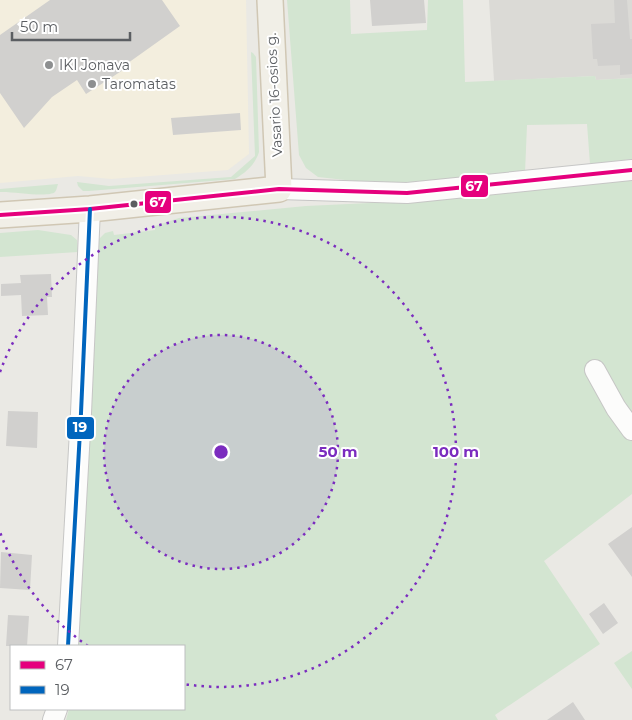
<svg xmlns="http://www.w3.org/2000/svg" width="632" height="720" viewBox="0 0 632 720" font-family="Montserrat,sans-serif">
<rect width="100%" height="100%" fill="#eae9e4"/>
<path fill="#f3eede" d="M0,0H246L249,154L228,170L111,179L78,176L0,183Z"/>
<path fill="#dbdad6" d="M489,0H632V78L596,80L595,76L494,81Z"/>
<path fill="#d3e5d1" d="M287,0H350L351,34L427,30L428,0H463L465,82L595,76L596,80L632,78V159L590,164L587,124L527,125L525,173L438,181L372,183L318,177L306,168L299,155Z
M251,52L253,53L256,57L259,152C255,165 246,172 235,179L89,191H83L78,186L77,182L109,186L231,177L255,156Z
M632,179V494L544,561L600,644L495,715L498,720H66L69,709H184V646H76L97,241L105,233L113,231L114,235L155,230V226L179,218L306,206L412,201Z
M58,184C57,187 57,189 55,192C48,198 11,191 0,192V189Z
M38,230L71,235L77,240L78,252L0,257V233Z
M632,651V689L614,663Z"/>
<path fill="#d1d0ce" d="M50,0H162L180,26L121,68L123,70L86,94L77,80L52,97L24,128L0,93V35Z
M370,0H424L426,23L372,26Z
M614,0H627L630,39H632V74L620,75V65L598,66L597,59H593L591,24L615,23Z
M240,113L241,130L173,135L171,118Z
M51,274L52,297H47L48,315L22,316L21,295L1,296V284L21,283L20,275Z
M8,411L38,412L37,448L6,446Z
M632,527V577L608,544Z
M1,552L32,555L30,590L0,588Z
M604,603L618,623L603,634L589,614Z
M8,615L29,616L27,646H6Z
M573,702L585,720H547Z"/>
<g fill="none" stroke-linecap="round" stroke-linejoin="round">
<g stroke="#c6c6c5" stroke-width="22">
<path id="minor" d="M279,189L407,193L632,170
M595,370L616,408L632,430
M68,646L81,413L90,209
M53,720L57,709"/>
</g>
<g stroke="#d0c7b4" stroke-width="28">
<path id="major" d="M0,215L90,209L279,189L270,0"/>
</g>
<use href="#minor" stroke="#fcfcfb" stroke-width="20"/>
<use href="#major" stroke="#f1efe7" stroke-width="25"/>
<g stroke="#fff" stroke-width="8">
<path id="bus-1" d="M0,215L90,209L279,189L407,193L632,170"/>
</g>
<g stroke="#fff" stroke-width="8">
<path id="bus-2" d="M68,646L81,413L90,209"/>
</g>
<use href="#bus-1" stroke="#e5007d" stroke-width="4"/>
<use href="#bus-2" stroke="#0065bd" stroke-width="4"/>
</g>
<circle cx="221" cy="452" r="117" fill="#7b2cbf" fill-opacity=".12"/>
<g fill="none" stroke="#7b2cbf" stroke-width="2.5" stroke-dasharray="2.5 5">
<circle cx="221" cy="452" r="117"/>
<path d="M88 646A235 235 0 0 1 0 532M0 372A235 235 0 1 1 184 684"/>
</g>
<g fill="#8d8f90" stroke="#fff" stroke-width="2">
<circle cx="49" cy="65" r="5"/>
<circle cx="92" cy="84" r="5"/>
</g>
<circle fill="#5b5e62" stroke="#fff" stroke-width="2" cx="134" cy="204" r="4.5"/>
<g text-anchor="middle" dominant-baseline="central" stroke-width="4" stroke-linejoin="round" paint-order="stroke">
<g font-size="14" fill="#5b5e62" stroke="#fff" text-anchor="start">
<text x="59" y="65">IKI Jonava</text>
<text x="102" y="84">Taromatas</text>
</g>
<g font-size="14" fill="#5b5e62" stroke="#fff">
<text transform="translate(274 95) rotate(-93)">Vasario 16-osios g.</text>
</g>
</g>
<circle cx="221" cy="452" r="8" fill="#7b2cbf" stroke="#fff" stroke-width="2.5"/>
<g font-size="15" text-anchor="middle" font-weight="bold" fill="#7b2cbf" stroke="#fff" stroke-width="4" stroke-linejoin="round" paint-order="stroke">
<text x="338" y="457">50 m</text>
<text x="456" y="457">100 m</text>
</g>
<g stroke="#fff" stroke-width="2">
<rect x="460" y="174" width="29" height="24" rx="5" fill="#e5007d"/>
<rect x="144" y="190" width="28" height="24" rx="5" fill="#e5007d"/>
<rect x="66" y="416" width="29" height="24" rx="5" fill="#0065bd"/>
</g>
<g font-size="14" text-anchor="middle" font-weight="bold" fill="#fff">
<text x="474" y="191">67</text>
<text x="158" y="207">67</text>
<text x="80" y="432">19</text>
</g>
<rect x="10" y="645" width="175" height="65" fill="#ffffff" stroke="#bdbfc0"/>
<rect x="20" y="661" width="25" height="8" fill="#e5007d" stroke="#bdbfc0"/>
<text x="55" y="670" font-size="15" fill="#5b5e62">67</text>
<rect x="20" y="686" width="25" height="8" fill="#0065bd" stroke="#bdbfc0"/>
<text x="55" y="695" font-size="15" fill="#5b5e62">19</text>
<path d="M12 32v8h118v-8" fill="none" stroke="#5b5e62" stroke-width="2.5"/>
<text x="20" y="32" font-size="15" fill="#5b5e62" stroke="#ffffff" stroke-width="4" paint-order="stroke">50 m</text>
</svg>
